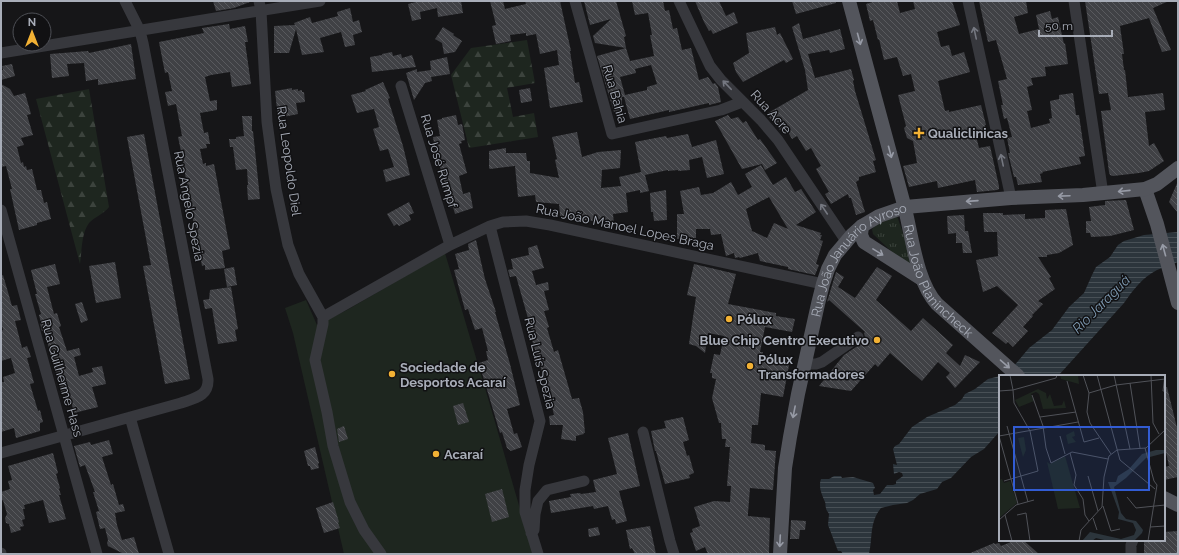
<svg xmlns="http://www.w3.org/2000/svg" width="1179" height="555" viewBox="0 0 1179 555" font-family="Raleway,sans-serif">
<defs>
<pattern id="forest-firs" width="22" height="20" patternUnits="userSpaceOnUse"><rect width="22" height="20" fill="#1e261f"/><path d="M5 1l3.5 6h-7zM16 11l3.5 6h-7z" fill="#3c433d"/></pattern>
<pattern id="park-tufts" width="24" height="20" patternUnits="userSpaceOnUse"><rect width="24" height="20" fill="#1e261f"/><path d="M3 7l-1-3M5 7V3M7 7l1-3M15 17l-1-3M17 17v-4M19 17l1-3" fill="none" stroke="#3c433d"/></pattern>
<pattern id="water-rules" width="6" height="5" patternUnits="userSpaceOnUse"><rect width="6" height="5" fill="#2c353c"/><path d="M0 2.5h6" fill="none" stroke="#485056"/></pattern>
<pattern id="building-back-hatch" width="6" height="6" patternUnits="userSpaceOnUse"><rect width="6" height="6" fill="#404145"/><path d="M-1 5l2 2M0 0l6 6M5-1l2 2" fill="none" stroke="#595a5e"/></pattern>
</defs>
<rect width="100%" height="100%" fill="#161618"/>
<path fill="#1e261f" d="M445,253L493,415L533,554H344L293,333L285,308L306,300L317,325L347,310Z"/>
<path fill="url(#forest-firs)" d="M527,40L535,83L507,88L513,117L534,113L538,137L469,148L451,75L471,48Z
M89,89L109,207C104,214 94,217 89,223C81,234 82,251 80,264L36,99Z"/>
<path fill="url(#park-tufts)" d="M897,216L913,262L907,266L873,234L872,229L876,225Z"/>
<path fill="url(#water-rules)" d="M1178,232V262C1171,265 1164,267 1157,270C1143,277 1133,290 1124,303L1058,376H1001L1008,373L1029,348L1052,330L1069,307L1084,293L1092,275L1096,267L1110,257L1118,245L1124,241L1144,235Z
M1000,376V431L984,449L971,457L951,478L942,482L937,489L920,494L913,500L907,503L893,505L881,508C869,523 873,537 869,554H843L841,551H838L828,525L829,514C828,512 826,510 826,508C825,506 826,504 825,502C822,495 818,487 821,479H829L834,476H841L842,478L853,477L873,483L875,488L873,490L874,495L880,494L887,485H893L896,484V481L903,476L902,473L899,472L894,474L893,464L897,465L893,449L895,446L899,444L912,427L927,417L955,405L962,399L965,394L975,389L988,379Z"/>
<path fill="url(#building-back-hatch)" fill-rule="evenodd" d="M213,1H250V2L234,8L216,11Z
M420,1H461L463,13L438,17L437,8L420,12L421,19L412,21L408,4Z
M490,1H503L505,9L526,4L525,1H560L571,51H570L575,83L579,82L583,102L550,108L544,68L559,65L557,50L540,54L536,34L526,36V33L510,35L511,41L496,44L492,26L496,25Z
M584,1H616L626,36L624,37L626,48L595,43L593,36L611,19L590,25Z
M632,1H663L665,11L669,10L673,29L677,28L682,50L691,48L699,80L708,77L713,84L715,83L718,87L721,102L709,105V103L669,112V110L630,119L624,97H622V111L614,112L597,56L626,48L630,61L654,56L650,35H652L648,13L635,15ZM651,65L657,84L647,87V90L625,95L620,77L636,73L635,69Z
M695,1H719L726,16L734,12L738,23L713,34L711,30L709,31L704,22Z
M792,1H836V3L796,14Z
M876,1H897L900,13L915,9L913,1H952L960,25L937,32L941,47L949,45L952,56L964,52L970,72L938,81L945,111L949,110V112L981,105L986,125H985L986,130L975,132L979,148L990,146L999,186V189L997,190L977,192L975,180L938,188L937,181L909,187L903,166L917,163L913,141L907,138L904,128L906,126L898,95L915,91L911,74L903,76L897,57L884,60L879,39L878,40L873,20L870,21L866,4Z
M979,1H1026L1028,13L1014,17L1019,34L1039,29L1036,15L1050,11L1052,19L1058,17L1064,44L1065,43L1068,64L1045,67L1046,76L1031,78L1033,85L1027,87L1032,110L1027,111L1031,128L1050,123L1049,119L1052,118L1050,101L1059,99V95L1073,93L1076,115H1079L1085,156L1079,157L1081,164L1042,172L1043,173L1040,174L1042,182L1018,185L1016,177H1014L1008,153H1010L1007,138L1012,137L1007,118L1004,119L1001,105H1003L998,81L1007,79L996,40L988,42Z
M1085,1H1169L1153,8L1171,50L1162,52L1149,18L1120,26L1124,54H1122L1124,70H1125L1128,97L1163,93L1165,110L1145,112L1149,146L1154,143L1164,161L1149,171L1139,173L1113,176L1110,175L1109,172L1101,111L1111,110L1108,93L1099,94Z
M350,8L353,22L359,20L362,32L353,35L355,45L345,47L341,32L320,38L324,52L302,55L296,29L289,53H274V26L295,25L294,23L310,17L312,23L338,16L337,12Z
M799,23L803,39L840,29L845,49L830,53L829,50L808,54L815,78L851,69L854,80L853,81L855,91L876,160L873,161L876,172L859,177V180L856,182L865,212L856,215L851,198H849L848,194L831,204L825,194L829,192L816,169L821,166L811,148L806,151L797,136L792,139L785,127L780,130L769,117H770L768,113L808,90L805,70L792,27Z
M229,24L230,29L245,26L248,42H245L251,84L232,87L230,72L211,75L205,77L210,101L217,100V110L200,113L204,133L208,132L210,144H206L207,148L200,149L203,164L206,163V166L214,164L230,249L222,251L225,268L205,270V265L202,266L200,255H199L182,156L178,137L182,136L176,104L168,106L165,92L172,91L168,72L165,73L159,42L204,33L202,28Z
M443,27L454,34L453,35L462,41L455,52L444,54L442,43L435,39Z
M775,27L777,35L780,33L793,59L786,63L784,60L743,82L736,72L733,63L749,53L746,33Z
M131,44L136,79L98,85V79L86,81L84,63L67,64L69,76L52,78L50,54L88,51L89,53Z
M392,52L393,56L401,54L402,58L412,55L416,67L372,72L370,57L382,55V54Z
M447,57L450,74L431,77L432,81L425,83L414,100L406,73L417,69V72L431,70L430,61Z
M12,64L15,76L1,80V70H3L2,66Z
M383,82L390,98L388,99L403,146L410,175L386,182L383,170L394,167L388,149L380,151L373,129L379,127L374,109L357,113L351,95L366,91L365,90Z
M1,84L10,89L14,96L25,93L31,114L27,115L33,135L21,138L24,145L17,147L21,163L23,162L24,167L26,166L27,170L32,169L37,190H41L44,203L47,202L51,219L37,223V225L19,230L10,189H12L6,166L1,167Z
M292,88V90L298,89V91L302,90V92H304L305,102L296,103L298,114L278,118L275,91Z
M530,88L532,101L521,103L519,90Z
M456,115L458,125L462,124L465,140L461,141L462,143L459,144L467,173L459,176L463,194L470,192L473,208L455,214L453,207L450,208L442,173L436,155L433,137L440,136L437,120L442,119V118Z
M728,115L731,119L738,117L743,123L746,121L758,140L760,139L777,163L765,170L762,164L742,169L715,121Z
M242,116H252V131H253L260,199L248,200L247,185H248L247,169L236,170L233,147H230L229,139H236V137L244,136Z
M577,132L582,157L598,152L621,150L620,168L602,170L601,188L621,186L619,177L641,172L635,142L666,136L667,138L688,134L692,147L716,140L724,174L707,178L702,157L689,160L690,170L678,171V170L668,171V170L645,175L649,191L640,193V190L626,193L628,212L613,214L614,224L604,225V222H599L577,219V220L564,218V216H560L559,204L536,202L535,195L518,197L515,166L490,169L489,168V151L506,148V153H526L527,161H530V173L559,178L555,160L557,159L552,137Z
M144,134L190,379L165,384L143,266L151,265L127,137Z
M761,165L773,185L786,177L795,192L801,189L816,212L796,225L821,233L820,235H822L820,240L823,241L816,264L819,265L815,275L788,269V267L760,261L758,253L740,258L739,257L735,258L734,253L726,256L721,234L711,235L710,229H696V238L677,239V214H684L680,191L699,187L701,195L713,193L731,182L738,195L752,187L745,174ZM769,197L788,229L774,223L767,238L752,231L746,209Z
M1178,181V213L1169,202Z
M666,190L667,220L654,221L653,212H651L650,193Z
M1126,200L1134,230L1110,236L1091,237L1090,233H1086V221H1091L1089,207L1105,205V201Z
M409,202L414,213L409,215L411,220L399,226L397,224L394,226L387,214Z
M1066,209L1073,245L1059,253L1047,255V257H1038L1051,277L1049,278L1055,289L1038,301L1043,304L1032,315L1033,316L1023,327L1028,331L1013,347L1008,342L1006,344L992,333L1018,305L997,286L983,292L976,260L998,256L997,232H984L983,213H1003V215L1025,214V219L1045,218V210Z
M964,215L965,231H968L972,253H963L962,243H956V233L948,234L947,216Z
M476,240L485,279L496,312H495L510,364L520,405L507,409L514,434L517,433L522,447L511,451L507,448L502,432L500,433L479,363L488,360L486,351H488L482,328L475,330L468,309L465,310L454,270L459,269L455,254L469,250L468,244Z
M537,245L544,268L532,271L536,285L548,282L549,290L544,291L549,310L544,311L549,327L547,328L554,352L558,350L572,399L579,398L583,412L585,433H583L584,434L576,436V441L561,439L563,425H550L549,416L554,415L549,394L531,337L533,336L516,276L510,277L508,270L513,269L511,259L529,255L528,248Z
M115,262L121,298L96,303L89,266Z
M55,264L60,284L47,287L54,314L57,313L61,326L59,327L67,351L79,348L81,355L74,357L79,376L93,372L92,368L102,366L106,384L92,387L98,407L74,413L69,393L62,395L51,355L44,331H42L40,323H41L39,315L41,314L35,294H37L31,270Z
M694,264L736,274L728,304L776,313V316L795,319L792,332L765,327L760,352H763V355L790,360L783,397L761,393L758,425H752L751,443L765,445V450L776,451L773,490L750,488L748,513V516L770,518L769,554H708L705,547L696,551L690,533L693,532L692,529L700,526L694,507L714,501L730,502L731,486H727L730,447H725L726,439H722L721,423H719L712,398L716,379L712,378V373H710L714,354L720,355L724,336L708,333L705,353L696,346L689,344L696,297L687,295Z
M234,267L237,285L227,287L224,269Z
M877,267L892,276L876,300L911,331L923,318L953,345L946,353L960,366L965,355L980,362L955,388L946,377L950,373L938,362L922,381L890,353L878,367L875,364L851,391L819,386L844,355L862,343L865,337L864,333L865,332L829,300L827,302L836,272L844,277L838,287L855,298Z
M3,275L12,306L17,305L21,320L15,321L22,348L27,346L31,357L27,358L34,383L30,384L38,411L40,410L43,422L40,423V431L16,438L14,428L1,432V382H4L3,377L15,373L11,358L1,361V331L3,330L1,322V276Z
M231,287L238,329L235,330L237,341L218,344L212,308L205,309L203,300L209,299L210,290Z
M82,302L88,320L81,323L75,304Z
M1164,387H1167L1178,432V477L1164,480V467L1169,466L1164,443Z
M463,403L469,422L458,425L453,406Z
M683,417L689,440L683,442L687,456L689,455L694,473L689,475L690,478L665,484L656,451H655L651,431L666,428L664,421Z
M344,426L348,439L339,442L337,429Z
M628,433L640,486L619,491L627,521L616,524L615,519L612,520L608,506L594,509L593,506L551,513L549,501L571,497L570,494L580,493L581,494L596,492L593,480L617,474L608,438Z
M109,440L113,454L102,457L111,485L113,484L119,505L123,504L125,511L115,513L117,525L122,540L134,537L139,554H124L108,546L107,543L108,540L105,528L100,529L96,512L99,511L93,492H95L85,465L80,467L74,446L90,442L91,445Z
M315,447L319,463L318,464L319,468L311,470L310,466H308L304,451Z
M53,453L58,473L56,474L60,488L59,489L61,495H59L66,519L49,523L43,500L24,505L25,509H23L25,519L22,520L24,526L20,527L21,530L11,533L9,524L6,523L5,518L7,514L3,500L1,501V492L10,489L8,481L12,480L8,466Z
M502,489L509,517L492,522L485,494Z
M333,502L339,522L338,523L340,528L324,533L316,508Z
M791,520L806,521L805,530H800L799,539H790Z
M650,526L656,554H635L632,548L630,549L626,530Z
M598,527L600,535L589,537L588,529Z
M1178,531V554H1144V540H1164V532Z
M1016,540H1023L1039,554H968L994,543L995,544L999,543L1001,546Z"/>
<g fill="none" stroke-linecap="round" stroke-linejoin="round">
<path stroke="#37383d" stroke-width="11" d="M259,1L261,11L267,122L276,189L288,245L299,274L323,317V324L315,360L327,412L333,446L350,502L364,530L381,554
M575,1L612,134L721,110L742,102
M679,1L710,66L721,80L761,120L778,140L846,241
M968,1L1011,198
M1074,1L1103,194
M1,53L320,1
M401,86L450,245
M1,210L97,554
M490,226L540,421L529,465L525,490V512L538,554
M323,317L450,245L490,226L503,222L526,221L550,225L823,284
M804,364H816L822,362L858,337
M130,417L169,554
M643,432L670,541L674,554
M1,453L181,403C195,398 209,396 208,379L143,43L140,31L125,1
M531,533L534,530L535,514L538,501L547,490L584,481
M1,553V554
M1131,554V545L1133,540"/>
<g stroke="#53555c" stroke-width="14">
<path id="s1" d="M849,1C867,68 885,134 903,201C912,232 915,280 937,304L1018,376"/>
<path d="M1145,189L1157,224L1178,303"/>
<path d="M862,226L861,235L864,242L922,279"/>
<path d="M1164,498L1178,505"/>
<path id="s2" d="M780,554L785,468L790,437L798,394L818,304L823,284L828,269L835,255L852,235L862,226L879,216L905,207L1011,198L1083,195L1145,189L1157,184L1178,168"/>
</g>
</g>
<defs><path id="oneway-shaft" d="M-6 0H5M1.5-3L5.5 0L1.5 3" fill="none" stroke-width="1.6" stroke-linecap="round" stroke-linejoin="round"/></defs>
<g stroke="#757881">
<use href="#oneway-shaft" transform="translate(975 33) rotate(-102)"/>
<use href="#oneway-shaft" transform="translate(727 85) rotate(-134)"/>
<use href="#oneway-shaft" transform="translate(1002 160) rotate(-102)"/>
<use href="#oneway-shaft" transform="translate(824 209) rotate(-124)"/>
</g>
<g stroke="#979ba6">
<use href="#oneway-shaft" transform="translate(859 39) rotate(75)"/>
<use href="#oneway-shaft" transform="translate(890 152) rotate(75)"/>
<use href="#oneway-shaft" transform="translate(1124 191) rotate(174)"/>
<use href="#oneway-shaft" transform="translate(1064 196) rotate(178)"/>
<use href="#oneway-shaft" transform="translate(972 201) rotate(176)"/>
<use href="#oneway-shaft" transform="translate(1164 250) rotate(-105)"/>
<use href="#oneway-shaft" transform="translate(878 252) rotate(32)"/>
<use href="#oneway-shaft" transform="translate(1005 364) rotate(41)"/>
<use href="#oneway-shaft" transform="translate(794 412) rotate(101)"/>
<use href="#oneway-shaft" transform="translate(780 541) rotate(93)"/>
</g>
<g fill="#f2b134" stroke="#111113" stroke-width="1.5">
<path d="M917 127h4v4h4v4h-4v4h-4v-4h-4v-4h4z"/>
<circle cx="729" cy="319" r="4"/>
<circle cx="877" cy="340" r="4"/>
<circle cx="750" cy="366" r="4"/>
<circle cx="392" cy="374" r="4"/>
<circle cx="436" cy="454" r="4"/>
</g>
<g text-anchor="middle" dominant-baseline="central" stroke-width="3" stroke-linejoin="round" paint-order="stroke">
<g font-size="13" fill="#a8adb8" stroke="#111113">
<text transform="translate(615 94) rotate(74)">Rua Bahia</text>
<text transform="translate(771 112) rotate(48)">Rua Acre</text>
<text transform="translate(289 161) rotate(82)">Rua Leopoldo Diel</text>
<text transform="translate(439 161) rotate(73)">Rua José Rumpf</text>
<text transform="translate(189 206) rotate(79)">Rua Angelo Spezia</text>
<text transform="translate(625 227) rotate(12)">Rua João Manoel Lopes Braga</text>
<text stroke="none"><textPath href="#s2" startOffset="317">Rua João Januário Ayroso</textPath></text>
<text stroke="none"><textPath href="#s1" startOffset="297">Rua João Planincheck</textPath></text>
<text transform="translate(540 363) rotate(76)">Rua Luís Spezia</text>
<text transform="translate(62 378) rotate(74)">Rua Guilherme Hass</text>
</g>
<g font-size="13" font-weight="bold" fill="#a8adb8" stroke="#111113" text-anchor="start">
<text x="928" y="133">Qualiclinicas</text>
<text x="737" y="319">Pólux</text>
<text x="869" y="340" text-anchor="end">Blue Chip Centro Executivo</text>
<text x="758" y="359">Pólux<tspan x="758" dy="15">Transformadores</tspan></text>
<text x="400" y="367">Sociedade de<tspan x="400" dy="15">Desportos Acaraí</tspan></text>
<text x="444" y="454">Acaraí</text>
</g>
<g font-size="14" font-style="italic" fill="#7f9bb3" stroke="#111113">
<text transform="translate(1101 304) rotate(-45)">Rio Jaraguá</text>
</g>
</g>
<g transform="translate(999 375)">
<rect width="166" height="166" fill="#161618"/>
<path d="M66,81L81,133L59,134L48,87L51,89ZM3,104L5,108L11,106L18,128L0,143V105Z" fill="#1e261f"/>
<path d="M61,0H79L80,9L62,4ZM39,14L47,18L48,24L51,19L55,31L63,30L65,25L67,33L44,34L40,19L37,17L32,19L35,26L20,32L16,25ZM75,56L76,61L73,62L77,67L69,69L67,60ZM25,62L27,75L24,82L19,63Z" fill="#1e261f"/>
<path d="M157,75H166V78L147,83L127,103L115,112L122,138L127,144L137,146L144,155L143,158L135,166H109L97,163L93,166H83L91,157L122,164L135,160L137,155L134,148L119,144L120,137L109,107H117L119,101L130,94L143,79Z" fill="#2c353c"/>
<path fill="none" stroke="#505258" stroke-width="1" d="M84,0L90,18L88,37L91,48L112,79M98,0L121,85L156,114M115,0L131,74M152,0L154,48L160,59M166,0L164,16H166M68,6L85,67L100,63M131,8L141,73M0,16L14,15L11,0M90,18L117,10L166,4M33,20L44,51L47,73L52,88L73,77L109,84M41,42L77,37M8,51L29,127M0,61L79,47M0,61L19,129M61,61L66,79M146,73L155,106L158,110M71,78L77,100L75,110L84,124L86,140L90,146M89,101L99,136M5,106L39,96L31,56L15,28L14,15L57,3L58,0M128,122L137,133L166,130M104,131L112,156L121,154M6,140L13,166M18,140L27,138L31,166M94,143L98,155M0,145L17,130L35,125M151,152L166,151M80,166L82,155L103,132L105,102L110,81L118,75L147,73L166,55M149,166L158,110"/>
<path fill="#325cd3" fill-opacity="0.15" stroke="#325cd3" stroke-width="2" d="M15,52H150V115H15Z"/>
<rect width="166" height="166" fill="none" stroke="#a8adb8" stroke-width="2"/>
</g>
<rect width="1179" height="555" fill="none" stroke="#a8adb8" stroke-width="4"/>
<g transform="translate(32 32)"><circle r="19" fill="#111113" stroke="#4d4f55"/>
<path d="M0-3L7 15L0 10L-7 15Z" fill="#f2b134"/>
<text y="-6" font-size="11" font-weight="bold" text-anchor="middle" fill="#a8adb8">N</text>
</g>
<path d="M1039 30v6h73v-6" fill="none" stroke="#a8adb8" stroke-width="2"/>
<text x="1045" y="30" font-size="12" fill="#a8adb8" stroke="#111113" stroke-width="3" paint-order="stroke">50 m</text>
</svg>
